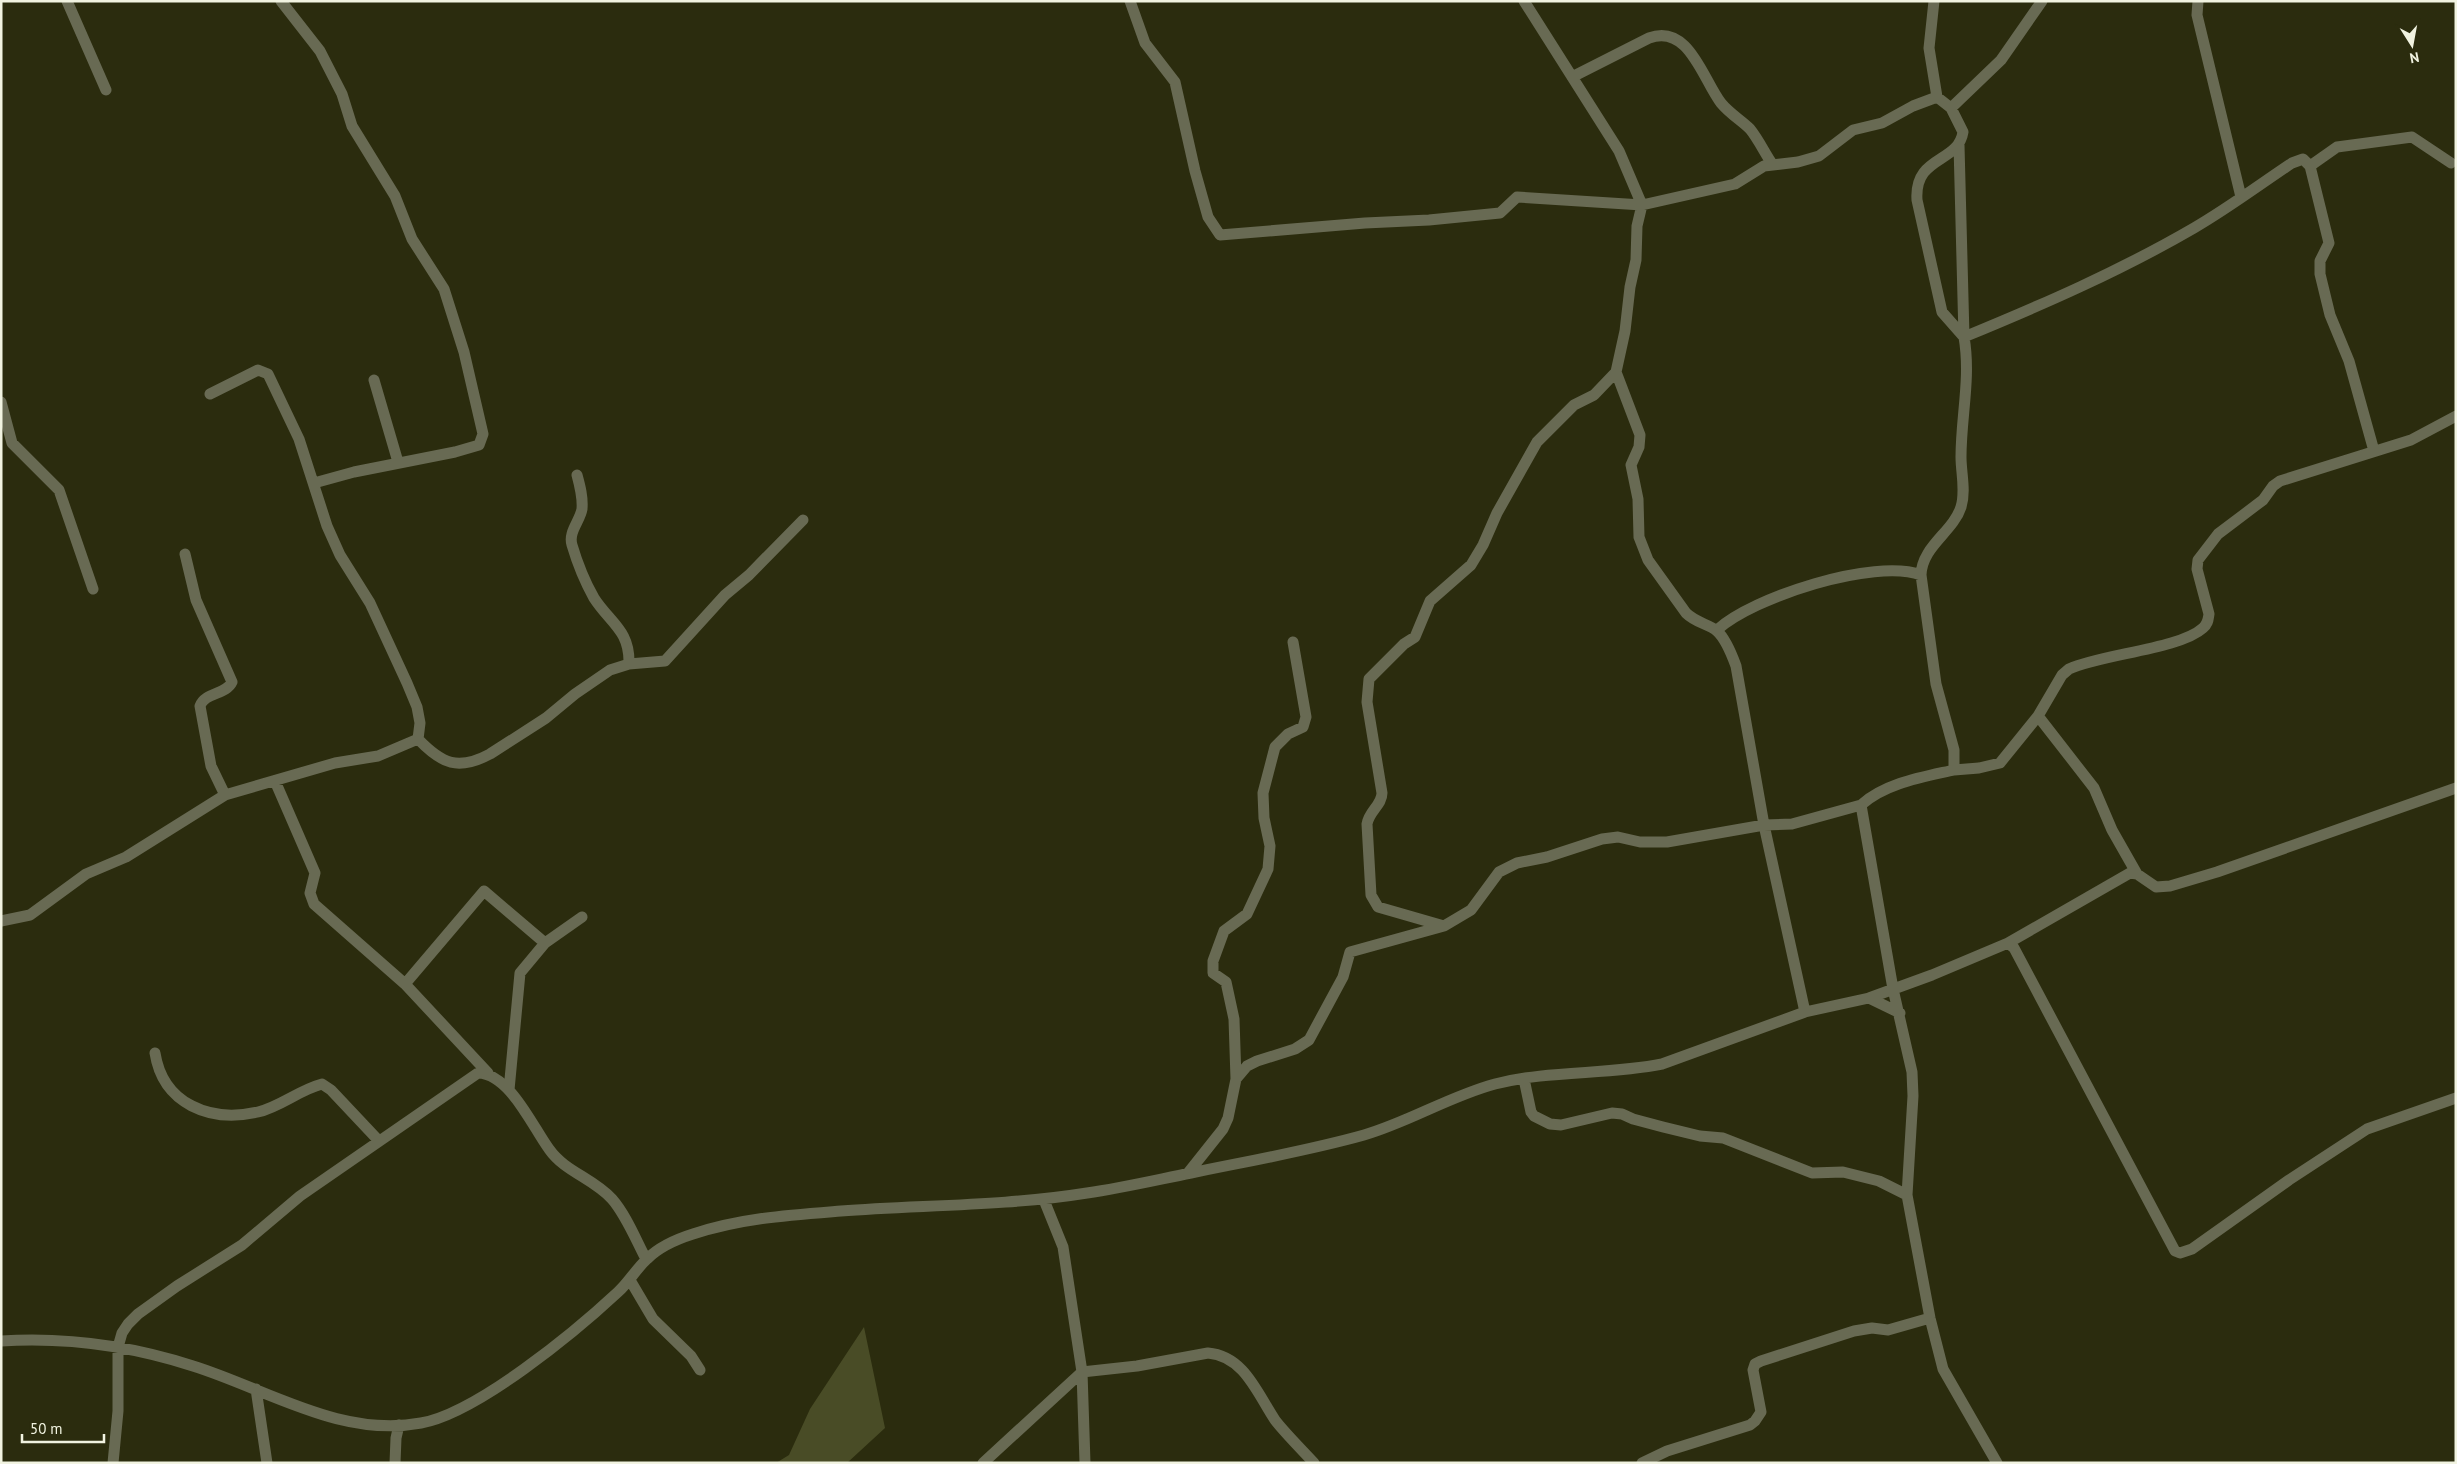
<svg xmlns="http://www.w3.org/2000/svg" width="2457" height="1464" viewBox="0 0 2457 1464" font-family="'PT Sans',sans-serif">
<rect width="100%" height="100%" fill="#2b2c0e"/>
<path fill="#494c26" d="M864,1327L885,1428L847,1463H776L789,1455L810,1409Z"/>
<g fill="none" stroke-linecap="round" stroke-linejoin="round">
<path stroke="#686a53" stroke-width="11" d="M67,1L106,90
M281,1L320,51L342,94L352,126L395,196L412,239L444,289L464,352L483,434L479,445L455,452L354,472L314,483
M1130,1L1145,43L1175,82L1195,171L1208,217L1220,235L1365,223L1429,220L1500,213L1517,197L1642,205L1735,184L1764,166L1798,162L1819,156L1853,130L1882,123L1913,106L1937,97
M1934,1L1929,48L1937,97L1951,108L1963,132C1958,164 1914,155 1917,200L1942,312L1964,337
M2198,1L2197,15L2241,197
M1572,77L1649,38C1689,23 1703,80 1721,103C1730,114 1741,120 1750,129C1759,140 1765,154 1773,165
M1951,108L2001,60L2042,1
M1959,145L1964,337C1971,378 1961,416 1961,457C1961,473 1966,491 1961,507C1953,532 1922,546 1921,575L1936,684L1954,750V770C1923,777 1885,783 1861,805L1893,989L1912,1072L1913,1096L1907,1195L1930,1318L1943,1369L1997,1463
M2310,166L2337,147L2412,137L2451,163
M1964,337C2042,305 2120,271 2194,228C2227,209 2259,185 2292,163L2303,159L2310,166L2329,243L2320,261V274L2330,315L2349,361L2374,451
M1616,372L1640,435L1639,447L1631,465L1638,499L1639,537L1648,560L1686,613C1696,623 1709,624 1717,631C1726,639 1732,655 1736,666L1764,825L1805,1012
M374,380L398,462
M210,394L258,370L268,374L299,439L327,526L340,555L370,603L407,683L417,707L420,723L418,739
M1,402L12,443L59,490L93,589
M577,475C580,486 583,497 582,509C580,521 568,532 572,545C577,562 585,582 594,598C610,623 630,630 629,664
M185,554L196,600L232,682C226,695 205,692 200,706L211,766L225,795
M1717,630C1753,597 1874,558 1921,575
M2038,716L2094,788L2112,830L2137,874
M418,739C442,764 458,771 490,754L546,718L575,694L610,670L629,664L665,661L725,595L749,575L803,520
M1954,770L1979,768L2000,763L2038,716L2062,675L2069,669C2102,654 2180,649 2203,628C2208,624 2208,620 2209,614L2197,569L2198,560L2218,534L2263,500L2273,486L2280,481L2411,440L2456,416
M275,781L315,873L310,893L314,904L405,984L488,1073
M1,921L30,915L86,874L126,857L225,795L335,763L378,756L418,739
M1444,926L1378,907L1371,895L1367,824C1369,811 1382,805 1382,793L1367,702L1369,679L1404,644L1415,637L1430,601L1471,565L1483,545L1497,513L1537,442L1574,405L1594,395L1616,372L1625,331L1630,287L1636,260L1637,226L1642,205L1619,151L1524,1
M2008,943L2130,873L2137,874L2156,887L2170,886L2217,872L2456,788
M405,984L484,891L545,943
M1869,998L1900,1013
M155,1053C163,1104 210,1123 258,1112C280,1107 299,1090 322,1084L331,1090L379,1141
M1236,1079L1234,1019L1226,982L1213,973V961L1224,931L1247,914L1268,869L1270,846L1264,818L1263,793L1275,747L1288,734L1303,727L1306,717L1293,642
M1524,1079L1531,1112L1534,1116L1550,1124L1561,1125L1612,1113L1622,1114L1633,1119L1663,1127L1700,1136L1723,1138L1812,1173L1843,1172L1879,1181L1907,1195
M509,1090L520,973L545,943L582,917
M1188,1173L1223,1129L1228,1118L1236,1079L1247,1066L1257,1061L1295,1049L1309,1040L1343,977L1350,952L1444,926L1471,910L1499,872L1517,863L1547,857L1602,839L1618,837L1640,842H1667L1764,825L1792,824L1861,805
M1044,1200L1063,1247L1082,1372L1085,1463
M630,1280L653,1319L691,1356L700,1370
M1,1341C65,1337 131,1346 193,1366C267,1389 340,1438 421,1423C477,1413 575,1332 618,1292C629,1282 636,1269 647,1259C659,1247 677,1239 693,1234C742,1218 790,1215 841,1211C923,1205 1006,1206 1087,1193C1122,1188 1156,1180 1191,1173C1249,1161 1307,1151 1364,1135C1409,1122 1450,1096 1495,1084C1549,1070 1607,1075 1662,1064L1805,1012L1869,998L1932,975L2008,943L2014,948L2175,1251L2180,1253L2192,1249L2289,1180L2367,1129L2456,1098
M256,1389L267,1463
M113,1463L118,1411V1347L122,1333L128,1324L138,1314L177,1286L242,1245L300,1196L478,1073C510,1074 532,1126 549,1149C565,1172 593,1178 612,1199C626,1215 636,1240 646,1259
M395,1463L396,1438L399,1425
M983,1463L1082,1372L1137,1366L1208,1353C1244,1356 1257,1393 1275,1420C1284,1432 1303,1451 1314,1463
M1642,1463L1667,1451L1750,1425L1755,1421L1761,1412L1753,1370L1755,1364L1761,1361L1854,1331L1872,1328L1888,1330L1930,1318"/>
</g>
<rect width="2457" height="1464" fill="none" stroke="#f1f3e1" stroke-width="5"/>
<g transform="translate(2412 45) rotate(169)" stroke="#2b2c0e" stroke-width="4" paint-order="stroke">
<path d="M0-4L9 19L0 12L-9 19Z" fill="#f1f3e1"/>
<text y="-8" font-size="14" font-weight="bold" text-anchor="middle" fill="#f1f3e1">N</text>
</g>
<path d="M22 1434v8h82v-8" fill="none" stroke="#f1f3e1" stroke-width="2.5"/>
<text x="30" y="1434" font-size="15" fill="#f1f3e1" stroke="#2b2c0e" stroke-width="4" paint-order="stroke">50 m</text>
</svg>
